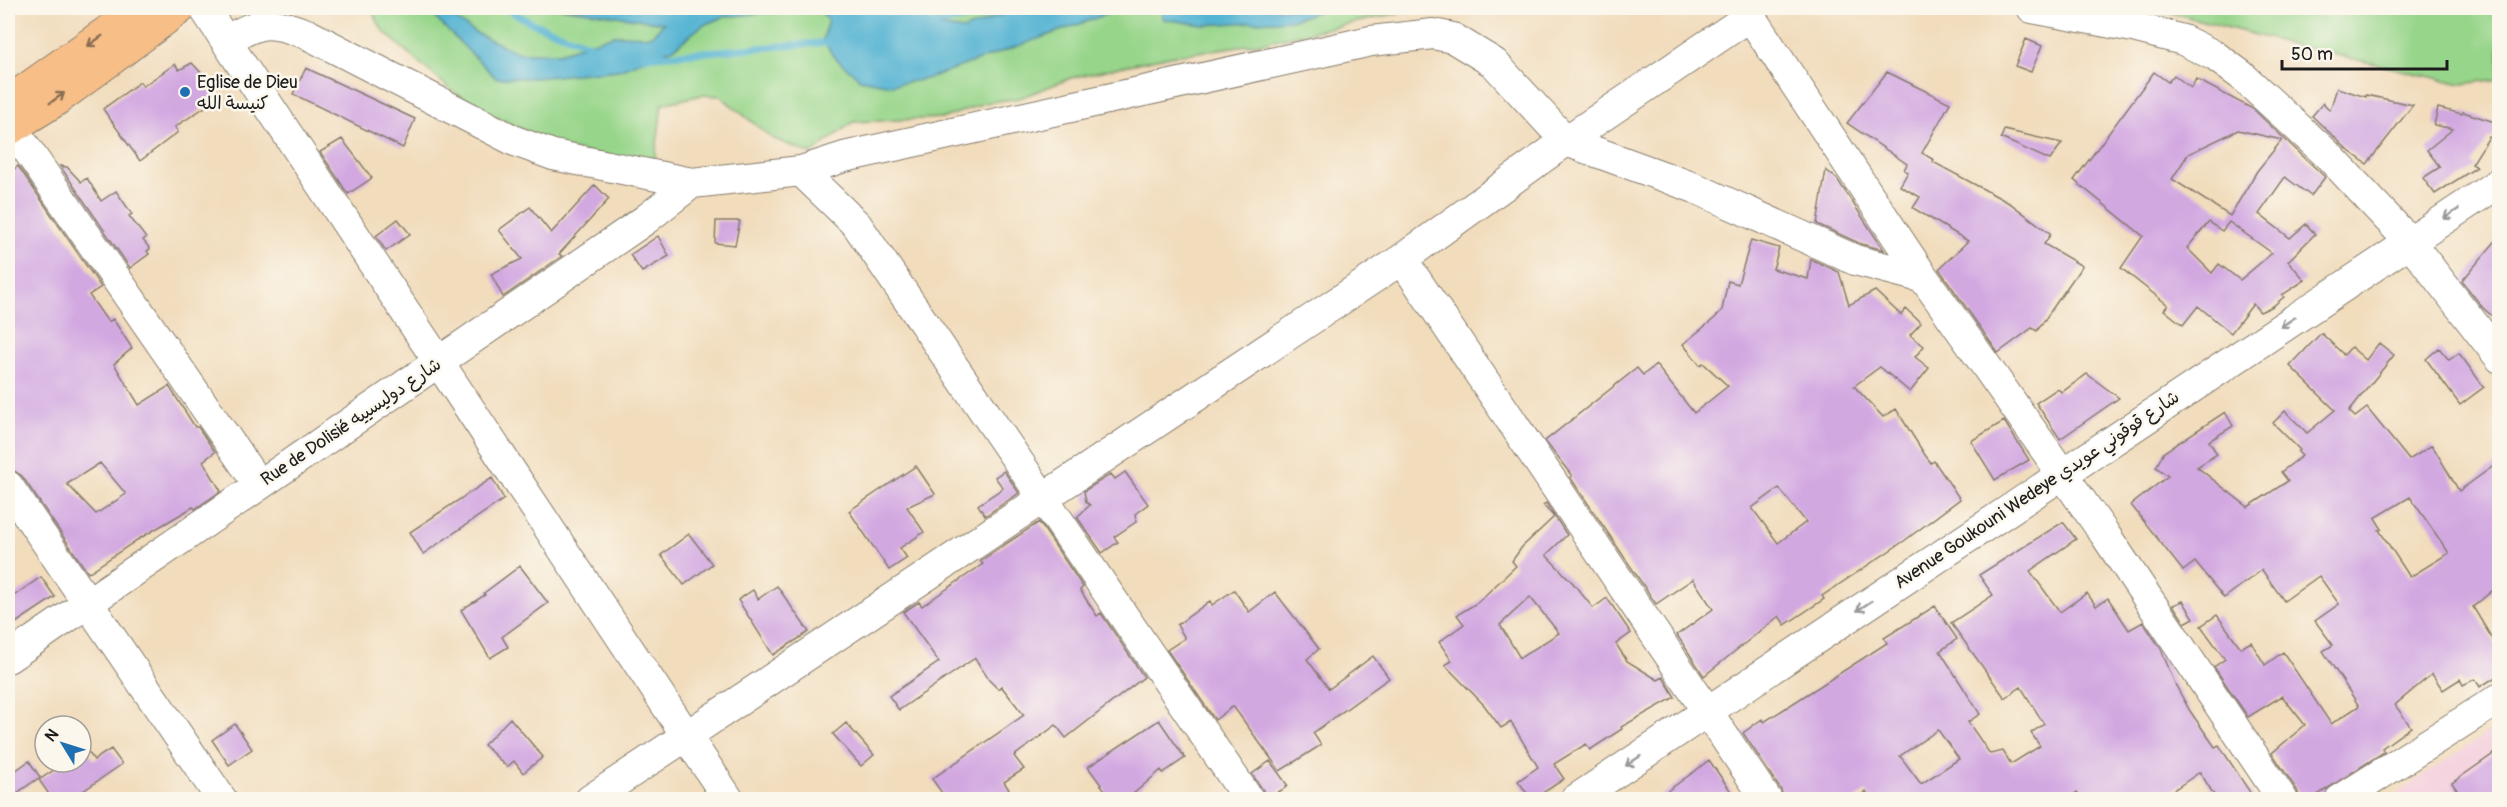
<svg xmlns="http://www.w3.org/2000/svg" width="2507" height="807" viewBox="0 0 2507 807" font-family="Pangolin,'Playpen Sans Arabic',sans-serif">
<rect width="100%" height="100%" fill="#fbf7ec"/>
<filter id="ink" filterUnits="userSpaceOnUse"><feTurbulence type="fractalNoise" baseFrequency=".0167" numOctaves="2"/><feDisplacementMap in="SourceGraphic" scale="12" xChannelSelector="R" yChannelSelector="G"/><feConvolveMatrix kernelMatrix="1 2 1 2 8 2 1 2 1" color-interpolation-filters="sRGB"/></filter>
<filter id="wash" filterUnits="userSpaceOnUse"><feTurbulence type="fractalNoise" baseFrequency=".008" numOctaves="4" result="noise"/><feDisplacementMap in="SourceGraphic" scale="24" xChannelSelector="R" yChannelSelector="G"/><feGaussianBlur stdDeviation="1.35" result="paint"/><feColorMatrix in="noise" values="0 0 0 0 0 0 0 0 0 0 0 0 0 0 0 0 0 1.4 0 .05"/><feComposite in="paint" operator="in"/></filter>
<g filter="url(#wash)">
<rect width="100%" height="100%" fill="#f1dcbc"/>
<path fill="#f4cfde" d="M2499,725V799H2388Z"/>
<path fill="#97d58a" stroke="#5a7853" stroke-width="1.5" d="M370,8H1421L1261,43L1170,56L1097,72L1071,78L1020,98L985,103L944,118L853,122L811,154L772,138L720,96L702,95L662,104L655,160L631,159L558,148L494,116L452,91L383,31Z
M2139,8H2499V79L2462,84L2298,46L2180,15Z"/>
<path fill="#54b4d3" stroke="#386878" stroke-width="1.5" d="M425,8H440L476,33L519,53H559L614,35L651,36L664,23L561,8H812L724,17L703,25L674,48L619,70L534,78H496Z
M818,8H915L931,24L963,30L1020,8H1124L926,79L891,85L860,79L833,56L823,39L828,20Z
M1161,8H1319L1321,11L1291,20L1203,25L1163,19Z"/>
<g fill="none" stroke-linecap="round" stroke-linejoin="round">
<path stroke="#54b4d3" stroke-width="7" d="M505,8L532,23L595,47
M923,26L1021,8
M643,57L832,42"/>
</g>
<g id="blocks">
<path fill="#d2a8e1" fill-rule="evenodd" d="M2026,39L2042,46L2031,72L2015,66Z
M192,63L207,79L217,99L175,127L178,132L140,161L103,109L140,82L143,86L175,64L179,70Z
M306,68L415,119L403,148L293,94Z
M1887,72L1950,103L1922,153L1934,160L1933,162L2011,204L2051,234L2044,244L2082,266L2037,331L2032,328L1998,353L1939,269L1968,241L1913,208L1920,197L1900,186L1908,172L1904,170L1907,164L1847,123Z
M2154,72L2168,82L2174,75L2191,88L2196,79L2253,109L2325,177L2311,196L2285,177L2259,214L2290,238L2306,224L2315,234L2288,261L2305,280L2282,295L2284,297L2273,306L2260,312L2253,304L2231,333L2198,306L2183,325L2164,310L2168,305L2121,268L2143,236L2074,180ZM2238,130L2282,140L2257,171L2230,216L2172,179L2188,154ZM2209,222L2222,231L2229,222L2272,253L2240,280L2219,264L2212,273L2187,248Z
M2337,88L2366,97V95L2413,105L2367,164L2349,151L2312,116L2323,103L2330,110Z
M2438,108L2462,114L2463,112L2498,123L2493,138L2489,137L2472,164L2477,167L2435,194L2423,178L2440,167L2427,150L2453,129L2434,125Z
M2004,130L2062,143L2050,160L2001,138Z
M342,139L372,178L348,194L320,152Z
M18,166L101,287L89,295L108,322L113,319L132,348L114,364L139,405L169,386L195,427H198L215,452L203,461L221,491L195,509L193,507L137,540L88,573L22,476L8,467V174ZM100,463L126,494L96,514L67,484Z
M60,166L67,167L81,182L87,178L101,201L116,191L132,214L129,216L146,238L143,240L150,249L147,251L149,254L130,268Z
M1826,170L1837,179L1884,250L1861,244L1817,224Z
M595,185L609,199L559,254L562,256L503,297L491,274L522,259L499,230L530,207L551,233Z
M398,219L410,234L386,251L376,236Z
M716,221H740L735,245L715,243Z
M658,236L669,256L642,272L630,255Z
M2499,237V322L2483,308L2462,281Z
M1751,240L1779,248L1773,269L1808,279L1811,259L1839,272L1849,305L1875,291L1901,315L1906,309L1921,323L1910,335L1924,346L1915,357L1929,368L1910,392L1880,367L1854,386L1883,417L1896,409L1925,455L1931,463L1934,461L1960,499L1904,541L1822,596L1824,599L1785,625L1779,616L1704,676L1677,635L1713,609L1693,579L1656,604L1570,477L1572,476L1545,441L1637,368L1643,375L1656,365L1694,413L1728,386L1703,363L1700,365L1683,344L1715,318L1722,310L1728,281L1738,284ZM1779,488L1806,522L1778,543L1752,508Z
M2321,333L2344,355L2351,347L2366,360L2379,343L2394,355L2349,411L2355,417L2367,408L2409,460L2432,445L2459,491L2499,462V585L2473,607L2499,650V675L2480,687L2475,679L2463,685L2460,679L2443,690L2432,674L2395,705L2411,727L2382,748L2384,752L2310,800H2300L2297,790L2272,753L2305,725L2282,696L2248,717L2214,667L2225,659L2201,626L2217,615L2241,648L2251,642L2265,665L2283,652L2331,724L2359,706L2323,651L2333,645L2315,621L2339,604L2319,576L2284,601L2262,570L2224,598L2195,562L2183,571L2131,505L2168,476L2156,467L2164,452L2225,412L2233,426L2209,441L2217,454L2197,467L2248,507L2288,481L2281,472L2302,456L2298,452L2300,450L2273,423L2285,411L2307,433L2335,410L2290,366ZM2410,497L2449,553L2410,577L2379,530L2382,529L2375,518Z
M2439,348L2449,360L2459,353L2484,387L2460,405L2426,359Z
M2087,374L2119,398L2060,439L2036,403L2057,389L2062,392Z
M2004,421L2029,460L1995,480L1971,441Z
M916,466L935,494L907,507L924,532L900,548L907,558L889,570L849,511Z
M1004,471L1019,493L985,516L978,505L1003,488L995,477Z
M1125,472L1148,504L1135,514L1136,522L1114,537L1118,542L1102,553L1077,517L1090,505L1086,502L1084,491L1111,474L1115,479Z
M492,478L504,499L423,554L410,532Z
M1546,503L1567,535L1546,555L1573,583L1593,608L1607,598L1631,633L1616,644L1627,661L1658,680L1663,677L1675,697L1621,727L1622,729L1590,750L1586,744L1554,764L1564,779L1532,800L1518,781L1538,767L1511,722L1501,728L1484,705L1445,665L1452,661L1439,642L1464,624L1457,615L1477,603L1516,566L1512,561L1522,547L1554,517L1543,505ZM1530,597L1559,633L1520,658L1500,625Z
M1039,522L1083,587L1080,590L1097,616L1101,613L1144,677L1066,738L1056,725L1014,756L1024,769L1004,782L1016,800H947L932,779L1024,715L1001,686L998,689L989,680L975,658L899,710L889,696L939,662L903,612L919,602L922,606L983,564L980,561Z
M2063,522L2076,539L2030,571L2060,612L2087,593L2096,606L2108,598L2129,630L2143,622L2161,649L2175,684L2190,711L2215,747L2219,745L2255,800H2217L2200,772L2159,800H2083L2077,792L2067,800H1872L1866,791L1854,800H1784L1781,790L1743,733L1762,719L1764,722L1887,643L1884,638L1935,606L1957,639L1940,651L1980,714L1968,722L1990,754L2003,751L2011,764L2040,746L2031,733L2044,724L2021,687L2005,698L1951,623L1993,595L1979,575ZM1938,730L1959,759L1921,784L1900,756Z
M689,534L712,564L684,585L661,555Z
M520,566L548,603L502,637L508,647L490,658L461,610L485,595L484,593Z
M41,577L55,597L8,628V600Z
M777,586L809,632L773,655L738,600L753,590L758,599Z
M1234,590L1249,612L1275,592L1319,649L1307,659L1329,689L1373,656L1389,678L1313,733L1321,745L1280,771L1233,706L1215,720L1167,650L1185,638L1177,625L1210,601L1212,605Z
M2183,601L2194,618L2185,623L2173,605Z
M510,718L543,757L523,773L514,761L507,767L484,745Z
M1159,720L1185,758L1163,773L1161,770L1126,800H1112L1088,767Z
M846,723L874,755L861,766L833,734Z
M235,724L252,749L229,765L212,740Z
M81,742L94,760L111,749L122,764L70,800H53L39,780L66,762H81Z
M2499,750V791L2487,800H2464L2452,783Z
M1709,760L1737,800H1655L1695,771Z
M29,761L40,777L8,799V776Z
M1270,761L1288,786L1266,800L1263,790L1252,774Z"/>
</g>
</g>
<g filter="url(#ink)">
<use href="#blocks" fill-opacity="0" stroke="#867c6c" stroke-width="1.5"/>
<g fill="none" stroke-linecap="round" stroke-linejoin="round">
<g stroke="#867c6c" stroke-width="32">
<path id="minor" d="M204,8L729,800
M2032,8L2133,27L2183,40L2215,56L2241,75L2330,157L2409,241L2500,358
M1750,16L1924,278L2104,533L2283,800
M227,40C264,20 267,20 307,34L515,141L553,155L692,183L801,171L844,157L1371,41L1433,34L1453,38L1494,63L1566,141L1695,188L1855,260L1924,278
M11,126L258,484
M801,171L857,225L1249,800
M1402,259L1767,800
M8,486L222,800
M8,658L645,220L692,183
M590,800L1402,259L1566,141L1750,16L1749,8
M1575,800L2500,182
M2340,800L2500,698"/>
</g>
<g stroke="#867c6c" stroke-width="35">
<path id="major" d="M8,103L142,8
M8,129L55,100L179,8"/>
</g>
<use href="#minor" stroke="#fff" stroke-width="30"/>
<use href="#major" stroke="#f7be87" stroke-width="33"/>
</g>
<defs><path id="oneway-shaft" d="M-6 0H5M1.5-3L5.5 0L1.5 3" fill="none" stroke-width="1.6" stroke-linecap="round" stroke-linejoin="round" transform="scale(1.5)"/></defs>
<g stroke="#8a6d52">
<use href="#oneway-shaft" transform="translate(95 41) rotate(145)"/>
<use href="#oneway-shaft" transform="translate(57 98) rotate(-35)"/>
</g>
<g stroke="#999">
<use href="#oneway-shaft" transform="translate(2451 214) rotate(147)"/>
<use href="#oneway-shaft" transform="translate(2288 322) rotate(146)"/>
<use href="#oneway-shaft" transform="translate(1864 606) rotate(146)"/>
<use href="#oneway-shaft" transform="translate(1633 761) rotate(146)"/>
</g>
</g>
<circle fill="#1f6fb2" stroke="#fbf7ec" stroke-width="2" cx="185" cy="92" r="6"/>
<g text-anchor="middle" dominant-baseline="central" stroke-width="5" stroke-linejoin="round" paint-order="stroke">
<g font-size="18" fill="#1c1c1c" stroke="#fbf7ec" text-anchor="start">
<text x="197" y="82">Eglise de Dieu<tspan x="197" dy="21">كنيسة الله</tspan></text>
</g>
<g font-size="18" fill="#1c1c1c" stroke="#fbf7ec">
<text transform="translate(351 422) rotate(-34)">Rue de Dolisié شارع دوليسييه</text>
<text transform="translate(2037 490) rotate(-34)">Avenue Goukouni Wedeye شارع قوقوني عويدي</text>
</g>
</g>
<rect width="2507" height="807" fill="none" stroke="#fbf7ec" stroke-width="30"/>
<g transform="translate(63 744) rotate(308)"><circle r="28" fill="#fbf7ec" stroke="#a29f99" stroke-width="1.5"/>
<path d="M0-4.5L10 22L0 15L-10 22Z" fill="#1f6fb2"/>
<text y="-9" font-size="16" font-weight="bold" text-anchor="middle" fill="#1c1c1c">N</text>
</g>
<path d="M2282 60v9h165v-9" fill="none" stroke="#1c1c1c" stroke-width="3"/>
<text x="2291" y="60" font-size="18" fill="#1c1c1c" stroke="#fbf7ec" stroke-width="4.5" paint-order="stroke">50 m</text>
</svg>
